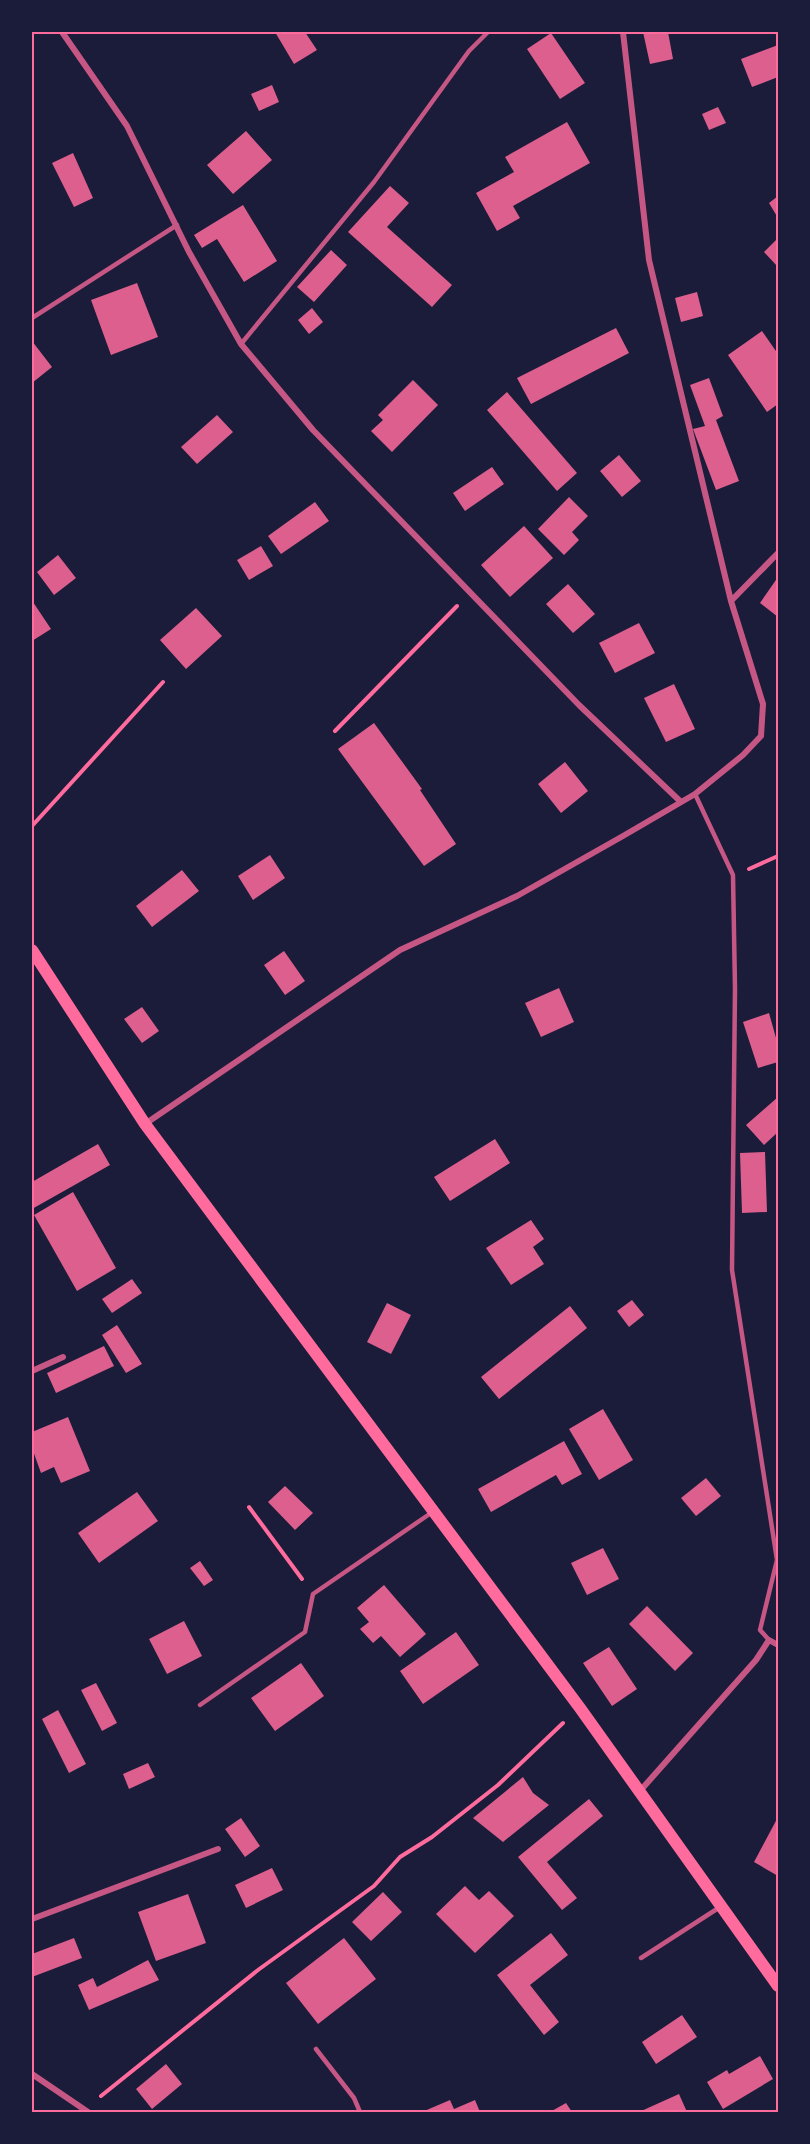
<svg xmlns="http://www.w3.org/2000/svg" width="810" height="2144" viewBox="0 0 810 2144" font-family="'PT Serif',serif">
<rect width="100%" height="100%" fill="#1b1b3a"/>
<path fill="#dd5f8e" d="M275,32H305L317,50L294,64Z
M643,32H668L673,59L650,64Z
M551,33L585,83L560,99L527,49Z
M778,45V77L752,87L741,59Z
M272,85L279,102L259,111L251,94Z
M718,107L726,123L709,130L702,114Z
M567,122L590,163L513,206L520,218L497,231L476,193L514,172L505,157Z
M246,131L272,160L233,194L207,165Z
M73,153L93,198L74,207L52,163Z
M390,186L409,203L387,227L452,285L432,307L348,232Z
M778,196V218L769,203Z
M243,205L277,261L244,282L217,239L202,248L194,235Z
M778,238V264L777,266L764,252Z
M331,250L347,265L314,302L297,287Z
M137,283L158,337L111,355L91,300Z
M697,292L703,316L681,322L675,298Z
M312,308L323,322L309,334L298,320Z
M616,328L629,353L531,404L517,378Z
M762,331L778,354V404L767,412L728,355Z
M32,341L52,367L32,383Z
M709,378L723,416L716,420L739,481L716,490L693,429L705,426L690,385Z
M413,380L438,405L392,452L371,431L383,420L378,415Z
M507,392L577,473L557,491L487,410Z
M217,415L233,432L197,464L181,447Z
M619,455L641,481L622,497L600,471Z
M492,467L504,484L465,511L453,493Z
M569,497L588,516L572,532L579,540L564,555L538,529Z
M315,502L329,521L281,554L268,536Z
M524,526L553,558L510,597L481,565Z
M261,546L273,566L249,580L237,560Z
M58,555L76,578L54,595L37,572Z
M778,577V617L760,603Z
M568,584L595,614L573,633L546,604Z
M33,602L51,629L32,641V603Z
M196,608L222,636L186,669L160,640Z
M639,623L655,653L615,673L599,643Z
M674,684L695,729L666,742L644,698Z
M374,723L422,789L420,790L456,844L424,866L338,749Z
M565,762L588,791L561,813L538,784Z
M270,855L285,878L253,900L238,876Z
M182,870L199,891L152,927L136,906Z
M284,951L305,981L285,995L264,965Z
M559,988L574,1022L541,1037L525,1003Z
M142,1007L159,1031L142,1043L124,1019Z
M769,1013L778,1045V1062L758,1068L743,1022Z
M778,1097V1132L764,1145L746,1125Z
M495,1139L510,1163L450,1201L434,1177Z
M98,1144L110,1165L32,1209V1182Z
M765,1152L767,1212L742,1213L740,1153Z
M73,1192L116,1268L77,1291L34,1215Z
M531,1220L544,1239L533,1247L544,1264L511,1285L486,1248Z
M132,1279L142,1293L112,1313L102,1299Z
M632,1300L644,1315L629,1327L617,1311Z
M387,1303L411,1315L391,1354L367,1342Z
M570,1306L587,1328L499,1399L481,1377Z
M117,1325L142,1364L126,1373L102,1335Z
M104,1346L114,1366L56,1393L47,1373Z
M603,1409L633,1460L599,1480L569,1429Z
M68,1417L90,1471L61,1483L54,1467L41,1473L32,1448V1432Z
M564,1441L582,1474L562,1485L556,1475L491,1512L478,1489Z
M706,1478L721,1496L696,1516L681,1498Z
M285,1486L313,1513L295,1530L268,1502Z
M137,1492L158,1521L99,1563L78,1533Z
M603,1548L619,1579L587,1595L571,1563Z
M200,1561L213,1580L204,1586L190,1568Z
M384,1585L426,1634L400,1657L381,1636L373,1643L360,1629L369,1622L357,1608Z
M647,1606L693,1653L675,1671L629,1624Z
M184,1621L202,1656L167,1674L149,1639Z
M456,1632L479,1665L423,1704L400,1671Z
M609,1647L637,1689L612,1706L583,1663Z
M301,1663L324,1696L275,1731L251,1698Z
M96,1683L117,1723L102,1731L81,1690Z
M58,1710L86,1764L69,1773L42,1719Z
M148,1763L155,1777L129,1789L123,1774Z
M523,1777L533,1793L549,1805L503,1842L473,1818Z
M589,1799L603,1816L547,1862L577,1898L562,1910L518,1857Z
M778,1817V1876L754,1862Z
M241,1818L260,1846L245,1857L225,1829Z
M272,1868L283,1890L246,1908L235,1885Z
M465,1886L479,1900L489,1891L514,1916L475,1953L436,1914Z
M383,1892L402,1912L371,1941L352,1922Z
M188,1894L206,1943L156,1961L138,1912Z
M551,1933L568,1955L530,1985L559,2022L544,2035L497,1975Z
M74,1938L82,1958L32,1977V1954Z
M344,1938L376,1979L318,2024L286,1983Z
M148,1960L159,1980L89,2010L78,1985L93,1978L97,1987Z
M682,2015L697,2037L656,2064L642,2042Z
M760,2056L773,2079L723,2109L707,2082L727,2070L729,2074Z
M166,2064L182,2084L152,2109L136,2089Z
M679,2094L687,2112H639Z
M450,2100L454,2109L475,2100L480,2112H422Z
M566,2103L572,2112H550Z"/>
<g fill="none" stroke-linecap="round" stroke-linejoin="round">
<path stroke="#ff6b9d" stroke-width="4" d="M335,731L457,606
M32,826L163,682
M749,869L778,856
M249,1507L302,1579
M101,2096L258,1970L374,1886L400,1857L432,1837L498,1785L563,1723"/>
<path stroke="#c65784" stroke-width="4.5" d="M32,318L177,225
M241,344L374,182L469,51L488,32
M695,794L733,875L735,989L732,1270L777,1560L760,1630L769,1640
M200,1705L305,1632L313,1594L431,1513
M641,1958L720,1907
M316,2049L354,2098L360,2112"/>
<path stroke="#c65784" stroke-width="6" d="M62,32L127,126L189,252L241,344L313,430L579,705L681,802
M623,32L649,260L731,601
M145,1124L400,950L517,896L623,836L695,794L743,755L761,736L763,704L731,601L778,553
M32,1371L63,1357
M640,1791L756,1660L769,1640L778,1645
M32,1919L218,1849
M32,2074L88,2112"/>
<path stroke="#ff6b9d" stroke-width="12" d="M32,950L145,1124L580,1708L778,1986"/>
</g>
<rect width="810" height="2144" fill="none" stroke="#1b1b3a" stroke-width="66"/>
<rect x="33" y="33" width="744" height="2078" fill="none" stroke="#ff6b9d" stroke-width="2"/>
</svg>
